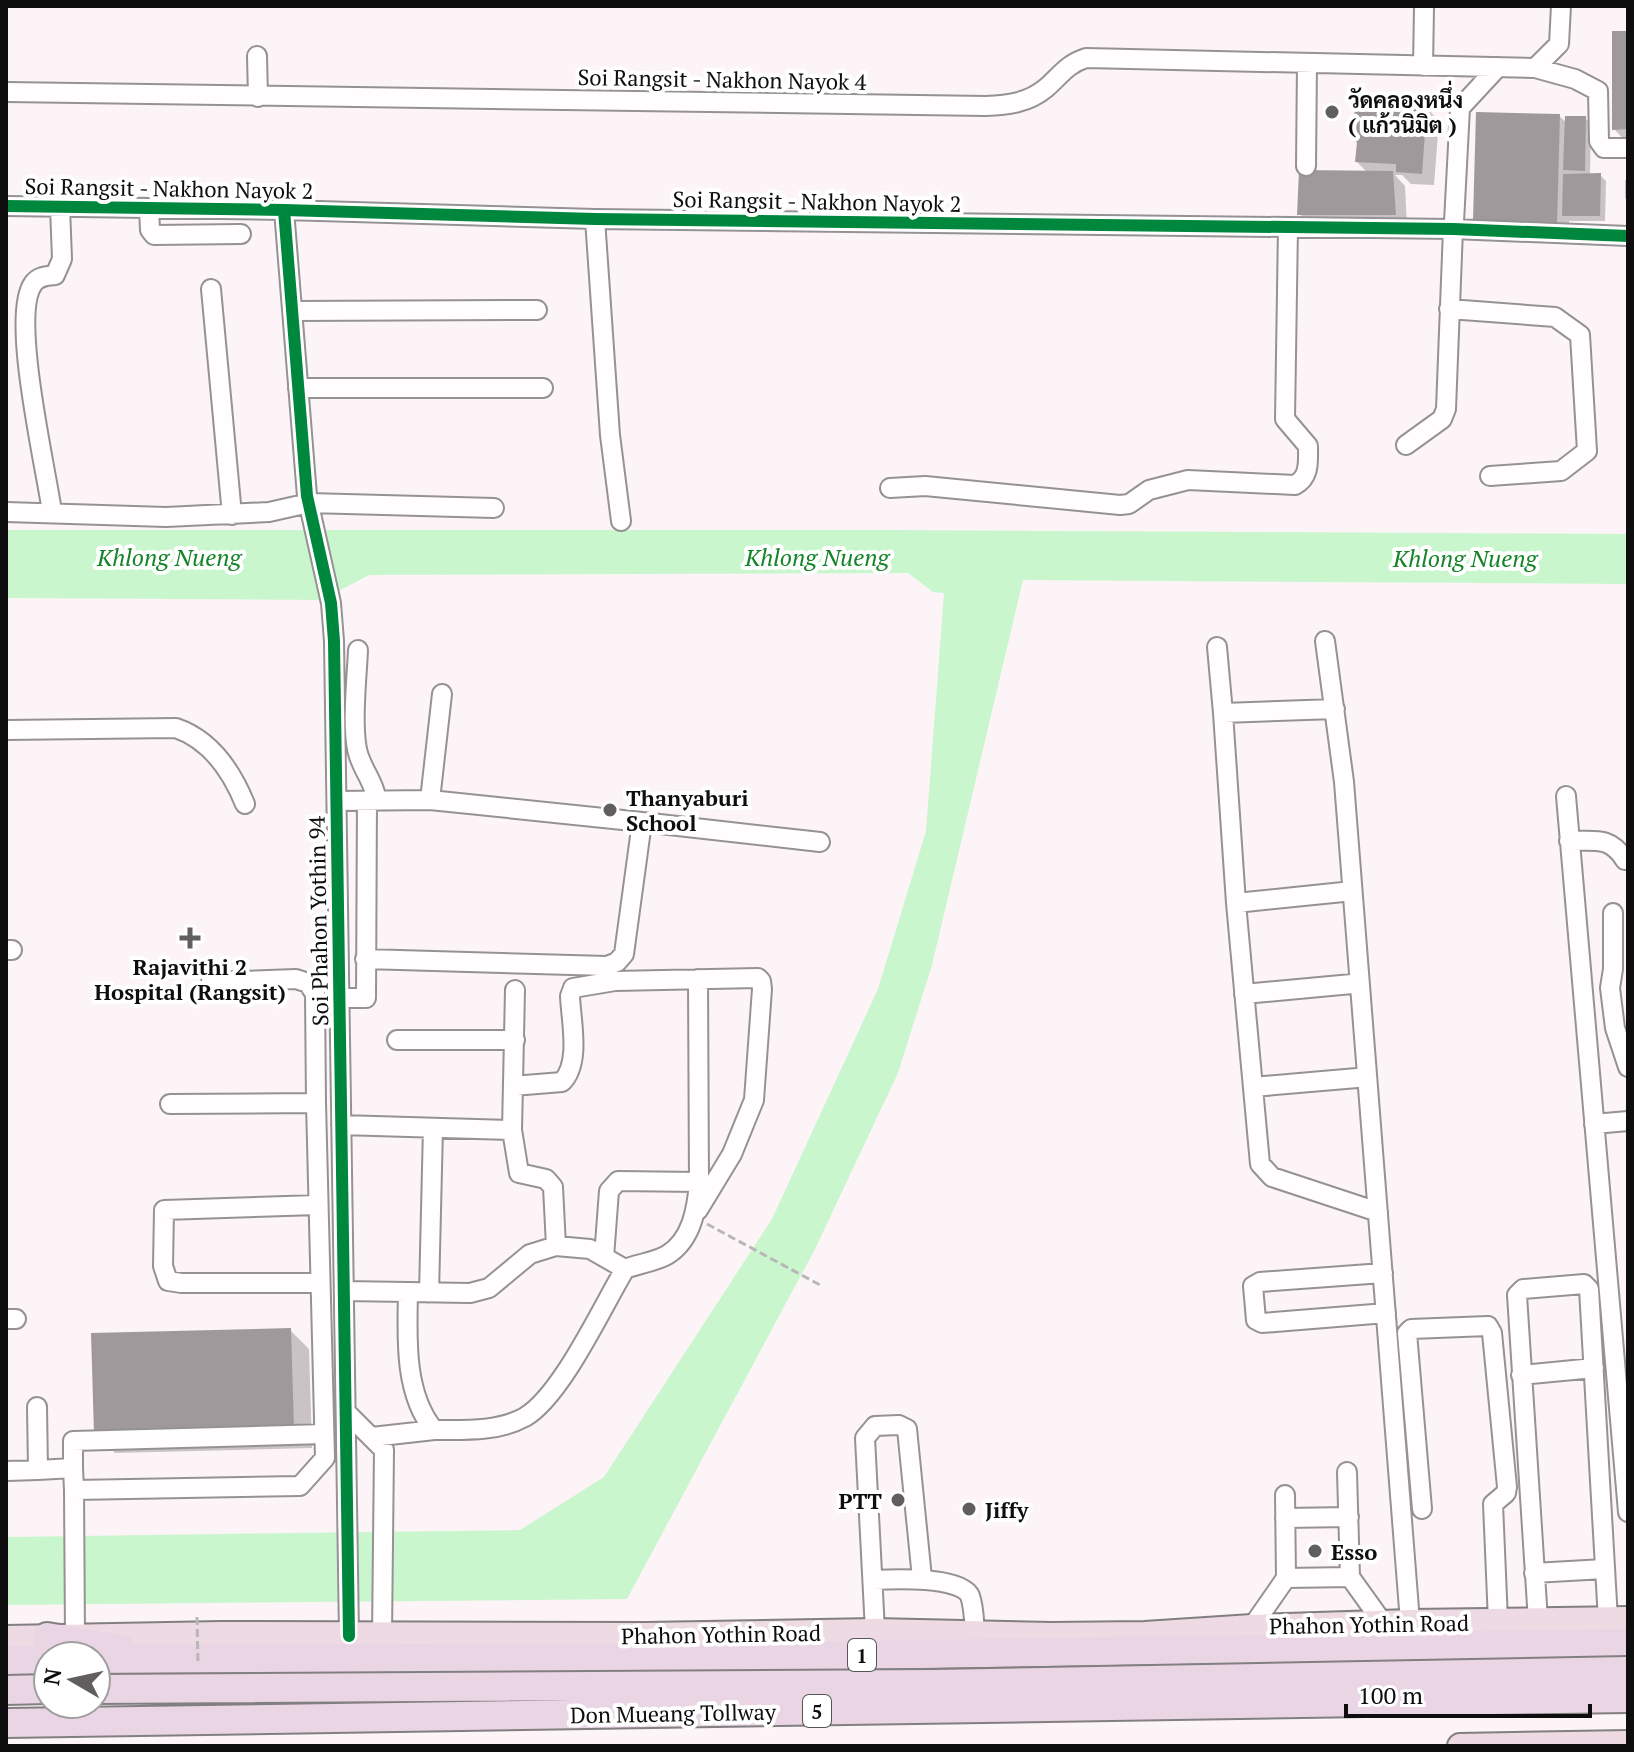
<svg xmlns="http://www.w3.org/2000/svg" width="1634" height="1752" viewBox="0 0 1634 1752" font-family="'PT Serif',Sarabun,serif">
<rect width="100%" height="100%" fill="#fcf4f7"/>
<path fill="#caf6ce" d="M6,530H898L1628,534V584L1023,580L932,965L898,1073L815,1249L627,1599L6,1605V1537L520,1530L604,1477L772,1219L878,989L926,831L944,593L933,592L908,573L369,575L322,600L6,598Z"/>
<path fill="#0003" d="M1628,33V142H1626L1614,129Z
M1427,108L1439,121L1434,185L1411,184L1402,175H1395L1405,186L1407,226L1312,227L1300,214L1368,173L1357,162L1358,144L1355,141Z
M1559,116L1567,123L1585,118L1591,124L1590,176L1600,175L1606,181L1605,221H1569V236L1487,232L1475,219Z
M1625,180H1628V201L1625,198Z
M290,1330L309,1349L312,1448L115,1453L96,1433Z"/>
<path fill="#9f999c" d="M1612,31H1628V129L1612,130Z
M1355,104L1427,106L1422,174L1396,172V164L1355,162L1357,142L1353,141Z
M1476,112L1560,114L1557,224L1473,220Z
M1565,116H1586L1585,171L1563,170Z
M1299,170L1393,171L1396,215H1297Z
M1601,173L1600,216H1562L1563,174Z
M291,1328L294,1429L94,1434L91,1333Z"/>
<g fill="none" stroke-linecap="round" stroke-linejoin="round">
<g stroke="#959293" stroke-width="22">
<path id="minor" d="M257,56L258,97
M1423,66L1424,8
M1535,68L1559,44L1561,6
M6,92L986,106C1008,105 1028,103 1046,88C1060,76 1067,64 1086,58L1535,68L1575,79L1598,91L1599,141L1604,148H1628
M1306,166L1307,63
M6,206L284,210L595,219L1453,229L1628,236
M149,208L150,230L154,235L241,234
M284,210L307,496L331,603L334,641L349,1636
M595,219L610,435L621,521
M1454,222L1460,108L1498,67
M211,289L232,515
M1449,309L1555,317L1580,335L1587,451L1561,471L1490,476
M292,311L537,310
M298,388H543
M1406,445L1442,419L1446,409L1453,229
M890,488L925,486L1120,505L1129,504L1149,490L1188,480L1295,485C1310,477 1308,462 1308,446L1285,419L1288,227
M6,512L166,517L269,512L309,503L494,508
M52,512C46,468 10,316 33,284C38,276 47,276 55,275L62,259L60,207
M1325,641L1344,782L1410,1622
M1217,647L1223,713L1335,709
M358,650C357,676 350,737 360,759C366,775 373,781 377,800
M1223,713L1236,903L1260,1164L1272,1177L1378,1212
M6,730L176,728C211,740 232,772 245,804
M1566,796L1628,1512
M337,801L430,800L442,694
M642,822L820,842
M1569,841C1595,841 1610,836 1625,860H1628
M1236,903L1343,892
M1613,913V969L1610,988L1615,1028L1628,1067
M6,950H12
M365,959L607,966L617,962L624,954L642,822L430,800
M698,979L699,1182
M211,982L296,979L308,983L315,994L316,1103
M1244,994L1352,984
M340,998H366L367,800
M397,1040H515
M513,1086L562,1082C581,1063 571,1021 570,996L573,988L615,981L758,978L761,981L762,989L754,1100L732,1154L698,1210
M1253,1087L1357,1078
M1594,1124L1628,1121
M341,1125L512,1130L519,1173L546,1179L553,1187L556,1246
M512,1130L515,990
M317,1205L164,1210L163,1266L168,1281L181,1283H320
M1383,1273L1260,1282L1253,1286L1256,1320L1262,1323L1386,1313
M345,1291L470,1293L489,1288L530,1254L556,1246L590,1249L625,1269C637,1264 655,1262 667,1255C692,1240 697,1208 699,1182L618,1181L609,1191L604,1257
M408,1293C407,1338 404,1394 434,1430C464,1430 498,1432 525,1417C562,1395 602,1307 625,1269
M429,1293L433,1128
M6,1319H16
M1521,1375L1594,1368
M346,1412L384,1450L382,1636
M372,1437L434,1430
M73,1468V1441L324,1434
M38,1470L73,1468L74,1490L300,1486L325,1458L316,1103L170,1104
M6,1471L38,1470L37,1407
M1347,1472L1350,1577
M74,1490L75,1636
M1285,1495L1286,1578
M1422,1509L1407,1333L1411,1329L1488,1326L1492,1333L1507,1487L1506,1493L1493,1504L1498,1621
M1285,1518L1349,1517
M1534,1573L1604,1569
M874,1580C893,1579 961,1576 970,1596C974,1607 974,1622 975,1633
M1538,1621L1517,1295L1523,1289L1584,1284L1589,1289L1608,1620
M1252,1627L1286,1578L1350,1577L1383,1623
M875,1631L865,1438L875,1426L899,1425L907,1429L922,1578"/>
</g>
<g stroke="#827f80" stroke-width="28">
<path id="major" d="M6,1638L221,1634L646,1635L875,1631L1051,1635L1145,1634L1252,1627L1410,1622L1628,1619
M1460,1746L1628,1743"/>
</g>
<g stroke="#827f80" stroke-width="32">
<path id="highway" d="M47,1637L121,1649
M96,1659L731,1657L1628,1643
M6,1660L48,1659
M6,1690L48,1689"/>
</g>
<path stroke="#b8b7b7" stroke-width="3" stroke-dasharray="8 4" stroke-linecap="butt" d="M707,1224L820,1285"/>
<use href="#minor" stroke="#fffdfe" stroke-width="18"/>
<use href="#major" stroke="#eddae3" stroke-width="24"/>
<use href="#highway" stroke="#ead5e5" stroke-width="28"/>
<g stroke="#827f80" stroke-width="32" stroke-linecap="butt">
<path id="highway-bridge" d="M96,1689L934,1684L1628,1671
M6,1723L1628,1698"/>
</g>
<path stroke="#b8b7b7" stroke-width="3" stroke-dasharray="8 4" stroke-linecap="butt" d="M197,1617L198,1665"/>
<use href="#highway-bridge" stroke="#ead5e5" stroke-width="28"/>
<g stroke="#fff" stroke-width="17">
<path id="cycleway" d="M6,206L284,210L595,219L1453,229L1628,236
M284,210L307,496L331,603L334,641L349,1636"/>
</g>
<use href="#cycleway" stroke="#00873e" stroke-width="12"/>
</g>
<g fill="#615e60" stroke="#fff" stroke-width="3">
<circle cx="1332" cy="112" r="8"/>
<circle cx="610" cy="810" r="8"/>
<path d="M186 926h8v8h8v8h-8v8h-8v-8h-8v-8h8z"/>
<circle cx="898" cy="1500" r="8"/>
<circle cx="969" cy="1509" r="8"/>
<circle cx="1315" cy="1551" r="8"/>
</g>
<g text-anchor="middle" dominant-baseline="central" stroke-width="8" stroke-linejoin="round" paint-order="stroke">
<g fill="#fff" stroke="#565656" stroke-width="2">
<rect x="848" y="1639" width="28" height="32" rx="6"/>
<rect x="803" y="1695" width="28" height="32" rx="6"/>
</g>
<g font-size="20" font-weight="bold" fill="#0e0e0e">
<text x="862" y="1655">1</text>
<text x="817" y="1711">5</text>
</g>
<g font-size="22" fill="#0e0e0e" stroke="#fff">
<text transform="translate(722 79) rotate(1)">Soi Rangsit - Nakhon Nayok 4</text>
<text transform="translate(169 188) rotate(1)">Soi Rangsit - Nakhon Nayok 2</text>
<text transform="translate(817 201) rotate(1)">Soi Rangsit - Nakhon Nayok 2</text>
<text transform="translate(318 921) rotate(-91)">Soi Phahon Yothin 94</text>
<text transform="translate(1369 1624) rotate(-1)">Phahon Yothin Road</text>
<text transform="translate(721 1634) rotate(-1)">Phahon Yothin Road</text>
<text transform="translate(673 1713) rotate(-1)">Don Mueang Tollway</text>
</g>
<g font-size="22" font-weight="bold" fill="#0e0e0e" stroke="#fff" text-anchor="start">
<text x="1348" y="99">วัดคลองหนึ่ง<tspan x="1348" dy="25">( แก้วนิมิต )</tspan></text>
<text x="626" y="797">Thanyaburi<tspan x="626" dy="25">School</tspan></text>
<text x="190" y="966" text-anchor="middle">Rajavithi 2<tspan x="190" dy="25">Hospital (Rangsit)</tspan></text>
<text x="882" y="1500" text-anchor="end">PTT</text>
<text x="985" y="1509">Jiffy</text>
<text x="1331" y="1551">Esso</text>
</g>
<g font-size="24" font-style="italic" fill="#158429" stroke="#fff">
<text x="169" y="557">Khlong Nueng</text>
<text x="817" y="557">Khlong Nueng</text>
<text x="1465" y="558">Khlong Nueng</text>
</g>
</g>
<rect width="1634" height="1752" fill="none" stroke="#0e0e0e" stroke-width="16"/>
<g transform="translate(72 1680) rotate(279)"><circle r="38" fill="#ffffff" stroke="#9f9f9f" stroke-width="2"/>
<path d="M0-6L14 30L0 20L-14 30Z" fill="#615e60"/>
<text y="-12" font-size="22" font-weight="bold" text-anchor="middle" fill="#0e0e0e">N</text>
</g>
<path d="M1346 1704v12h244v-12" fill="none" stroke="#0e0e0e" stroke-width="4"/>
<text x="1358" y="1704" font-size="24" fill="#0e0e0e" stroke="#ffffff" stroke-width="6" paint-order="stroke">100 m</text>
</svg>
